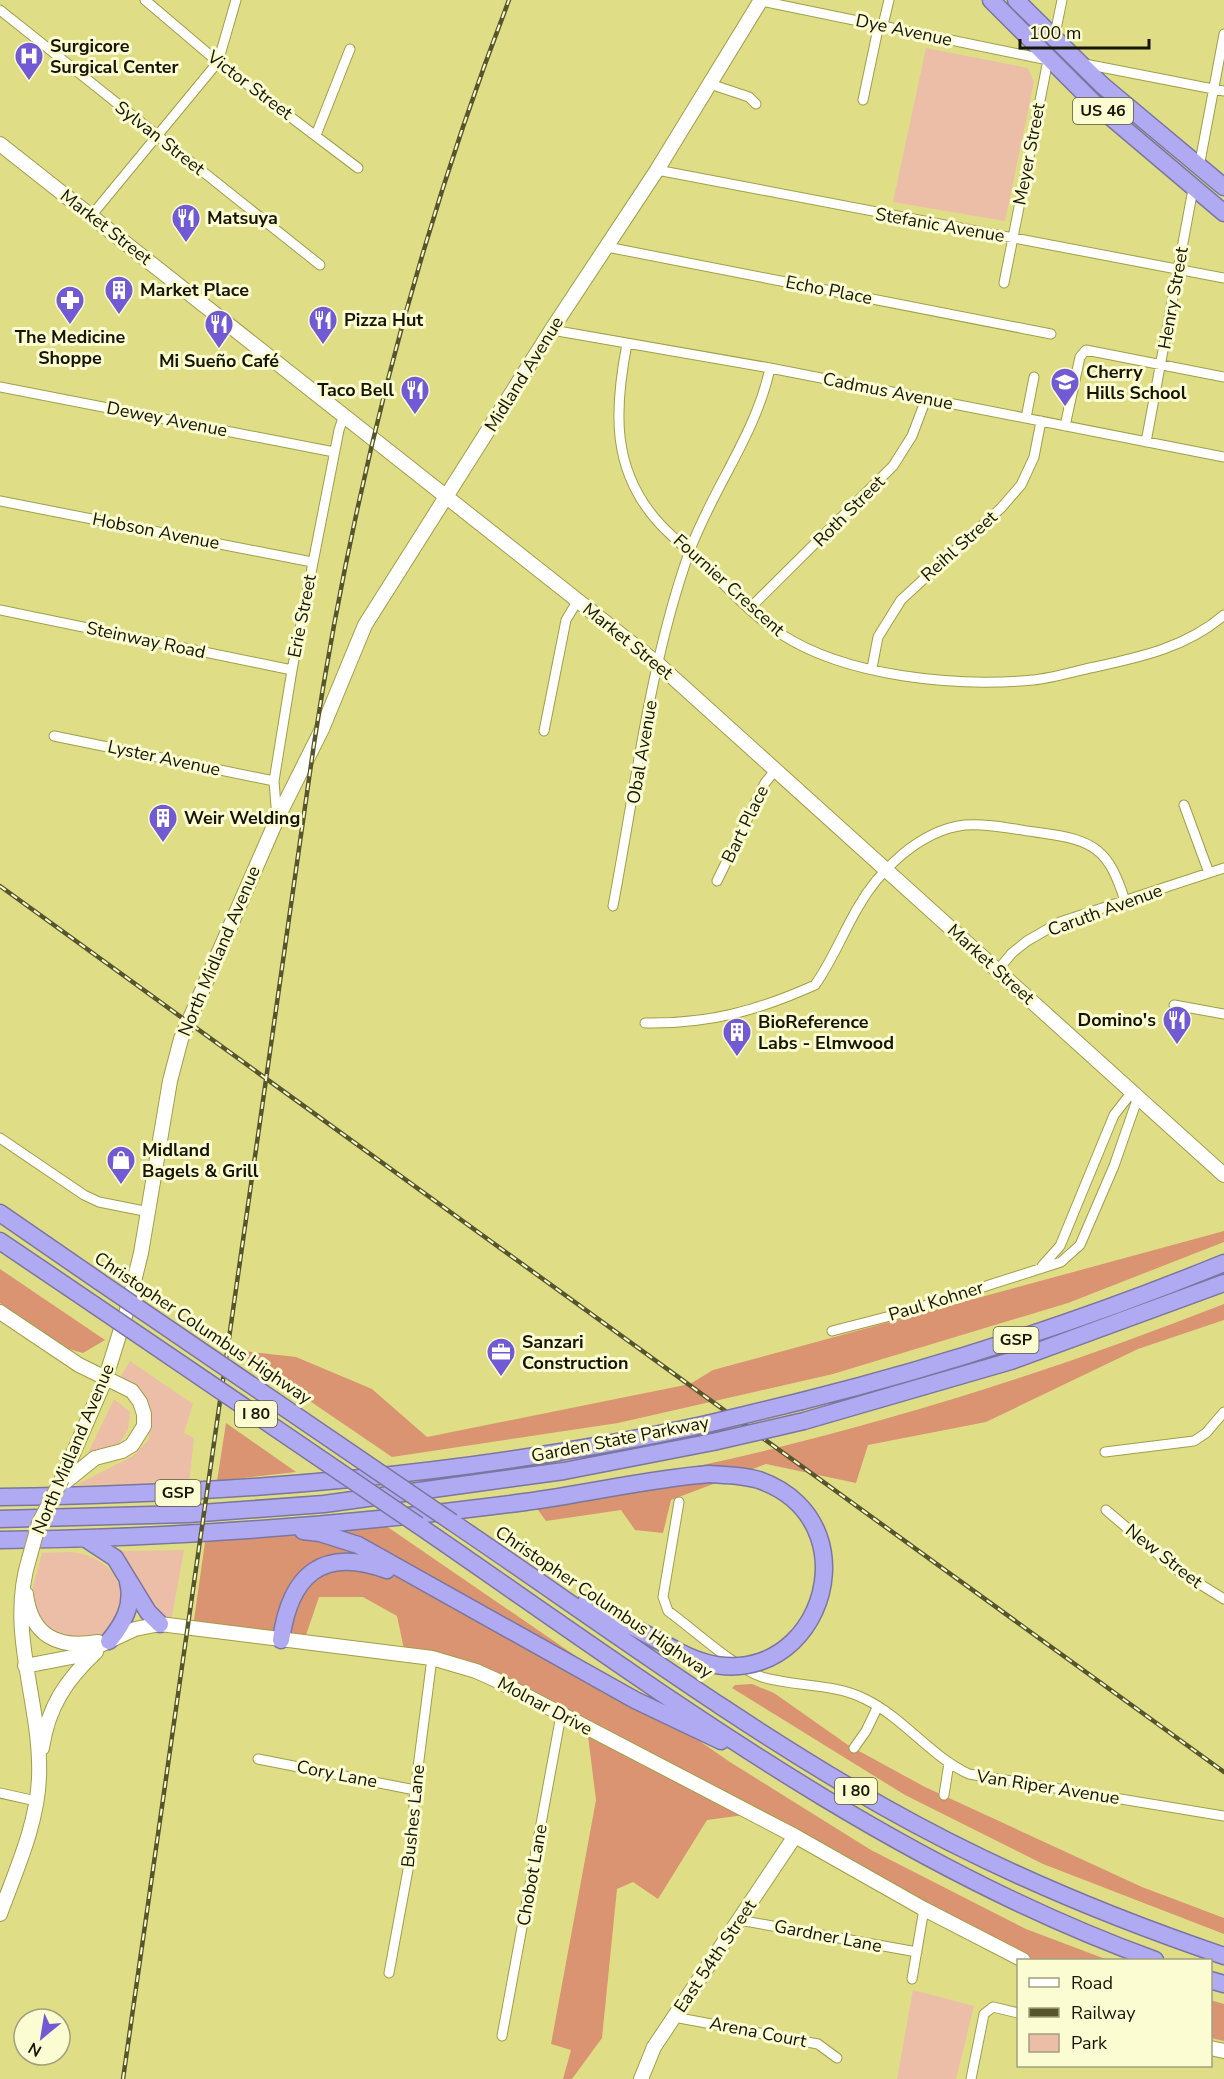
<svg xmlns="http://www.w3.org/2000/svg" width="1224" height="2079" viewBox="0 0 1224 2079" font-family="'Nunito Sans',sans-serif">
<rect width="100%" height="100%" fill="#dfde87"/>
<path fill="#ecbea7" d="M926,48L1028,68L1034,82L1005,221L893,202Z
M130,1361L193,1404L184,1433L194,1438L189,1484L76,1485L133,1456L149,1439L150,1411L121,1376Z
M114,1399L130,1412L128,1430L118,1446L88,1453Z
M184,1550L171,1622L151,1613L119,1551Z
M71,1552C145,1560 135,1655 67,1638C62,1637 54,1636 49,1633C43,1629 38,1621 33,1616L32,1590L42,1553Z
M913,1990L974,2006L956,2079H897Z"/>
<path fill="#da9471" d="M1224,1231V1242L1068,1303L833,1374L618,1423L392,1457L235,1350L296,1357L372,1389L427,1437L690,1384L713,1370Z
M0,1269L105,1340L83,1353L69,1349L0,1303Z
M1224,1304V1320L1138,1349L986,1422L868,1445L856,1483L766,1464L671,1500L663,1533L635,1530L621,1510L546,1521L528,1496C585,1486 642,1479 698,1466C878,1427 1053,1371 1224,1304Z
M226,1423L296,1472L217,1481Z
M376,1519L730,1762L871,1850L1026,1929L1108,1960H1033L752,1814L707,1820L658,1899L633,1882L617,1889L602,2038L572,2079H563L571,2050L551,2044L596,1800L587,1728L505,1685L405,1654L397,1616L363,1597H319L306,1635L269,1645L192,1634L205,1542Z
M752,1684L774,1693L848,1745L925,1787L1142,1887L1224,1918V1934L1043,1864L905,1795L732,1688L735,1685Z
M1210,2000L1224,2004V2041L1211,2038Z"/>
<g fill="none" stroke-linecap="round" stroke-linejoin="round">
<g stroke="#a09e48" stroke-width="11">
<path id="street" d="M145,0L218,62L358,168
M761,1L1048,60L1004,283
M0,10L320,265
M883,25L889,0
M1054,39L1062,0
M1085,64L1224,91
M710,84L749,97L756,104
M863,100L879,24
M316,135L350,49
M1199,167L1224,34
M657,170L1224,278
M91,216L218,62L236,0
M607,247L1051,334
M552,330L770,368L1224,457
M627,344C614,410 611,471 660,524C673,538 689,551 703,564C728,588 752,615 781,634C847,677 956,687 1033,680C1053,678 1075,671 1095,667C1141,657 1187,647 1224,615
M0,387L334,452
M1026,418L1034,377
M1065,426L1080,357L1086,350L1224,377
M1146,442L1193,189
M0,501L312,562
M750,608L893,466L912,436L926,399
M0,610L292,670
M872,668L878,637L901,600L1001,508L1021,485L1034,457L1041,421
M544,731L566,620L578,600
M54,736L274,781
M1184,805L1209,873
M277,819L274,781L292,670L339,430L344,415
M717,881L765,783L776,769
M613,906C635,790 650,661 690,550C713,488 756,434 770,368
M997,971L1012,953L1027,941L1060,922L1224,868
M1174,1005L1224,1014
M645,1023C709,1024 757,1011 815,985C832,961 842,935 857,909C878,871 920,830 965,825C990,823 1017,830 1042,833C1095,840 1109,850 1125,901
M0,1138L84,1195L99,1202L149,1212
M1042,1266L1060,1246L1114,1115L1132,1092
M832,1331L902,1313L1061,1262L1080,1245L1114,1166L1138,1097
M1105,1452L1194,1441L1206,1433L1224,1412
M679,1502L663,1597L668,1611C693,1629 735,1668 762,1677C796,1687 833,1683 865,1699C904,1718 930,1756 969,1774L1224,1816
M1106,1510L1174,1568L1224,1599
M854,1748L866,1731L878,1706
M258,1759L415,1790
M0,1793L36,1801
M944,1795L949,1763
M739,1920L917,1952
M389,1973L414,1837V1799L432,1658
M912,1979L924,1909
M674,2017L818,2044L837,2058
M502,2036L561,1715
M971,2079L984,2014L993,2007L1018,2013"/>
</g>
<g stroke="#a09e48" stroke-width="16">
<path id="secondary" d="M0,144L658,664L1224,1175
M0,1312L79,1365L132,1391L140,1402L144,1414V1426L132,1445L122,1451L95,1458L64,1483
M62,1479L105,1380L127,1310L141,1253L170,1081L181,1039L277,819L322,729L365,625L554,326L657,170L761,0
M26,1594C31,1636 58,1649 98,1642
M25,1666L77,1656L135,1629L160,1624L432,1658L476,1671L496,1680L795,1836L924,1909L1023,1960
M42,1748C48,1707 66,1680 96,1652
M0,1914C16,1870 37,1825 39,1778C42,1703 6,1633 29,1559
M1210,2048L1224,2051
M641,2079L654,2047L795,1836"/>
</g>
<g stroke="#7a769e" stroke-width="19">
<path id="highway" d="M991,0L1094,103L1224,213
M1016,0L1102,85L1224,187
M0,1213L100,1282
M0,1241L93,1304
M802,1401C946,1365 1087,1319 1224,1263
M804,1421L1011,1361L1224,1283
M0,1497C238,1494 474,1475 707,1424
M0,1519L188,1514L324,1504L564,1471L713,1442
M452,1522C594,1618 734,1722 884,1807C992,1868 1106,1916 1224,1956
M418,1525C654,1687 884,1862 1155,1960
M303,1531L320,1533L358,1545L635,1700L721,1741
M86,1539L115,1558L148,1612L160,1624
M0,1540C175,1538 351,1525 525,1502C586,1494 647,1479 709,1474
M586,1602L672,1648
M281,1640C290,1575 322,1546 387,1570
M109,1641C123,1624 134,1605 128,1582
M1210,1980L1224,1984"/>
</g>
<use href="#street" stroke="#fff" stroke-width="9"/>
<use href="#secondary" stroke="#fff" stroke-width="14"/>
<use href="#highway" stroke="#b0aaf3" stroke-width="16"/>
<g stroke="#56552b" stroke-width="4.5">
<path id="rail" d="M0,886L1224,1772
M123,2079L314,744C353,489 416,241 509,0"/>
</g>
<use href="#rail" stroke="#fcfcd2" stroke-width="2" stroke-dasharray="7" stroke-linecap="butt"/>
<g stroke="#a09e48" stroke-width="16" stroke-linecap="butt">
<path id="secondary-bridge" d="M29,1559L39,1523L62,1479"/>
</g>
<g stroke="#7a769e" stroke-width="19" stroke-linecap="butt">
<path id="highway-bridge" d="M100,1282L452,1522
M93,1304L418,1525
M707,1424L802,1401
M713,1442L804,1421
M672,1648C807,1727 888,1526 759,1480C743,1475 725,1475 709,1474"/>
</g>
<use href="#secondary-bridge" stroke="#fff" stroke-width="14"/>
<use href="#highway-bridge" stroke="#b0aaf3" stroke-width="16"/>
</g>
<defs>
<g id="hospital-pin" transform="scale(1.5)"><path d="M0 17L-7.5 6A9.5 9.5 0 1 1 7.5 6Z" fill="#715ad4" stroke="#fcfcd2"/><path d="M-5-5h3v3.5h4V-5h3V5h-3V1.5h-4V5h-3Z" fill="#fff"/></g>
<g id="restaurant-pin" transform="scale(1.5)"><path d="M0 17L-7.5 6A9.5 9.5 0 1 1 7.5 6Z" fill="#715ad4" stroke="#fcfcd2"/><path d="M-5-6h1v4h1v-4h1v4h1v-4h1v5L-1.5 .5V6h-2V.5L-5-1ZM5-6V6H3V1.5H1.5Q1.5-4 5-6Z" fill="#fff"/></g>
<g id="building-pin" transform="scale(1.5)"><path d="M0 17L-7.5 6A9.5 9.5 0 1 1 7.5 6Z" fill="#715ad4" stroke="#fcfcd2"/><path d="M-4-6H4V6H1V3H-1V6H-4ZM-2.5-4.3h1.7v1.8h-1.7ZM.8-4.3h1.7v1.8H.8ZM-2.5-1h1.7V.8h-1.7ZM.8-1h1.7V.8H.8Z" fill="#fff"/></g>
<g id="pharmacy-pin" transform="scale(1.5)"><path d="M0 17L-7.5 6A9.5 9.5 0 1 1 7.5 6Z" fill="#715ad4" stroke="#fcfcd2"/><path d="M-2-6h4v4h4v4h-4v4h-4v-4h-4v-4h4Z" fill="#fff"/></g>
<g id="school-pin" transform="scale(1.5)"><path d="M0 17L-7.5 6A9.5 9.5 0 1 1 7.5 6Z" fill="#715ad4" stroke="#fcfcd2"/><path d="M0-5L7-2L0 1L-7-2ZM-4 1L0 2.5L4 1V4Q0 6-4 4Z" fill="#fff"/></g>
<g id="shop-pin" transform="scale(1.5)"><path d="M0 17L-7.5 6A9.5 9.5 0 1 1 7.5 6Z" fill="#715ad4" stroke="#fcfcd2"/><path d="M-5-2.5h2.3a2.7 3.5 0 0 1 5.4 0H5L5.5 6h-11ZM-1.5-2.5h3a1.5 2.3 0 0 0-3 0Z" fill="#fff"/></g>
<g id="office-pin" transform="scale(1.5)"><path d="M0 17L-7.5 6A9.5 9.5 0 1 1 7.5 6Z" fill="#715ad4" stroke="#fcfcd2"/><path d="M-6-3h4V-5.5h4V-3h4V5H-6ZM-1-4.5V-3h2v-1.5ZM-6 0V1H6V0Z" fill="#fff"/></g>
</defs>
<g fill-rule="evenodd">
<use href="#hospital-pin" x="29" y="56"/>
<use href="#restaurant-pin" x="186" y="218"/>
<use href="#building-pin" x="119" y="290"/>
<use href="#pharmacy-pin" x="70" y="300"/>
<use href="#restaurant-pin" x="323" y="320"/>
<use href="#restaurant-pin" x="219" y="324"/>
<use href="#school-pin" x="1065" y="382"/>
<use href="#restaurant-pin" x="415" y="390"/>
<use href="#building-pin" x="163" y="818"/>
<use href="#restaurant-pin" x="1177" y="1020"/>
<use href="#building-pin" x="737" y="1032"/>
<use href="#shop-pin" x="121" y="1160"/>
<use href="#office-pin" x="501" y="1352"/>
</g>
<g text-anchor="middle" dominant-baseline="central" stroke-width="6" stroke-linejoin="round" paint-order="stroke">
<g fill="#fcfcd2" stroke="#5b5a3f" stroke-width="1.5">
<rect x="1073" y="98" width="60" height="26" rx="4.5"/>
<rect x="993.5" y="1327" width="45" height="26" rx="4.5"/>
<rect x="235" y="1401" width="42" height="26" rx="4.5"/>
<rect x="155.5" y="1480" width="45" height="26" rx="4.5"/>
<rect x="835" y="1778" width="42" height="26" rx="4.5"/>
</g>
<g font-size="16" font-weight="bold" fill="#161500">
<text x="1103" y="111">US 46</text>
<text x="1016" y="1340">GSP</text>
<text x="256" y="1414">I 80</text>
<text x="178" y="1493">GSP</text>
<text x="856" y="1791">I 80</text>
</g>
<g font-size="18" fill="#161500" stroke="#fcfcd2">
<text transform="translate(904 30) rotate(12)">Dye Avenue</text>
<text transform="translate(250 85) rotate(37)">Victor Street</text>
<text transform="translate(160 138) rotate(38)">Sylvan Street</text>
<text transform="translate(1029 154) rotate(-79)">Meyer Street</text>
<text transform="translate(940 225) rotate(10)">Stefanic Avenue</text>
<text transform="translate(106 227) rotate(38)">Market Street</text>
<text transform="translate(829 290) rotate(11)">Echo Place</text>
<text transform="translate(1173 298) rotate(-80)">Henry Street</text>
<text transform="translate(524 374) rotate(-58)">Midland Avenue</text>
<text transform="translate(888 391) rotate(11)">Cadmus Avenue</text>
<text transform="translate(167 419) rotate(11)">Dewey Avenue</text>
<text transform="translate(849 511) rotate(-45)">Roth Street</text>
<text transform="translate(156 531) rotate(11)">Hobson Avenue</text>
<text transform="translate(959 546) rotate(-42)">Reihl Street</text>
<text transform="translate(729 585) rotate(42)">Fournier Crescent</text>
<text transform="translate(302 616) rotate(-79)">Erie Street</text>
<text transform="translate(146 640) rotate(12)">Steinway Road</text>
<text transform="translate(628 641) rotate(39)">Market Street</text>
<text transform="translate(642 752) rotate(-80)">Obal Avenue</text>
<text transform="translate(164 758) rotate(12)">Lyster Avenue</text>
<text transform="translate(745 824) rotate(-64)">Bart Place</text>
<text transform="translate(1105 910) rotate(-20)">Caruth Avenue</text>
<text transform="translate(219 951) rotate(-67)">North Midland Avenue</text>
<text transform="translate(991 964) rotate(42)">Market Street</text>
<text transform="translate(936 1301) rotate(-17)">Paul Kohner</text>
<text transform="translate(203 1328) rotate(34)">Christopher Columbus Highway</text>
<text transform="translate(620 1439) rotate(-11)">Garden State Parkway</text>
<text transform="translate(73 1449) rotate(-67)">North Midland Avenue</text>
<text transform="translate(1164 1556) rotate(38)">New Street</text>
<text transform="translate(604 1602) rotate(34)">Christopher Columbus Highway</text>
<text transform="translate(545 1706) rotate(28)">Molnar Drive</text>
<text transform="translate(337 1774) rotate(11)">Cory Lane</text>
<text transform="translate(1048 1787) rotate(9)">Van Riper Avenue</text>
<text transform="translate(413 1816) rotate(-84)">Bushes Lane</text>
<text transform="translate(532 1875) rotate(-80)">Chobot Lane</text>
<text transform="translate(828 1936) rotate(11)">Gardner Lane</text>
<text transform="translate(715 1956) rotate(-56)">East 54th Street</text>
<text transform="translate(758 2032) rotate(11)">Arena Court</text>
</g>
<g font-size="18" font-weight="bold" fill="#161500" stroke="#fcfcd2" text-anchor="start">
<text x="50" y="46">Surgicore<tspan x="50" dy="21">Surgical Center</tspan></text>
<text x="207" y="218">Matsuya</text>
<text x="140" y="290">Market Place</text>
<text x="344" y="320">Pizza Hut</text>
<text x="70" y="337" text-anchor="middle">The Medicine<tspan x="70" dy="21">Shoppe</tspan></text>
<text x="219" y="361" text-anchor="middle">Mi Sueño Café</text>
<text x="1086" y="372">Cherry<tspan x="1086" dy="21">Hills School</tspan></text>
<text x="394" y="390" text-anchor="end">Taco Bell</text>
<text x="184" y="818">Weir Welding</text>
<text x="1156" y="1020" text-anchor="end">Domino's</text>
<text x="758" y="1022">BioReference<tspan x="758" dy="21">Labs - Elmwood</tspan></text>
<text x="142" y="1150">Midland<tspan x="142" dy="21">Bagels &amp; Grill</tspan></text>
<text x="522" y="1342">Sanzari<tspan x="522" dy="21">Construction</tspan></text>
</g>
</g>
<rect x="1017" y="1959" width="195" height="108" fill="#fcfcd2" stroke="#a0a07e" stroke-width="1.5"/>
<rect x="1029" y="1978" width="30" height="9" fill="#ffffff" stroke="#a0a07e" stroke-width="1.5"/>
<text x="1071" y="1989" font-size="18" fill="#161500">Road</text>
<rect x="1029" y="2008" width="30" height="9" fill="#56552b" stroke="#a0a07e" stroke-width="1.5"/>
<text x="1071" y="2019" font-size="18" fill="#161500">Railway</text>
<rect x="1029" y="2034" width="30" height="18" fill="#ecbea7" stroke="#a0a07e" stroke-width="1.5"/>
<text x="1071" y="2049" font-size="18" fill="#161500">Park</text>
<g transform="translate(42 2037) rotate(210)"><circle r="28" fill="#fcfcd2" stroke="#a0a07e" stroke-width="1.5"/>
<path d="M0-4.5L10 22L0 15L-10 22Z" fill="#715ad4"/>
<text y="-9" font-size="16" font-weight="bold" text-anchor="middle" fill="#161500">N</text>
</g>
<path d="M1020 39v9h129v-9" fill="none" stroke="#161500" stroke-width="3"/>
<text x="1029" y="39" font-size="18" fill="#161500" stroke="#fcfcd2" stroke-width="4.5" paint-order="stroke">100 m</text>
</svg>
